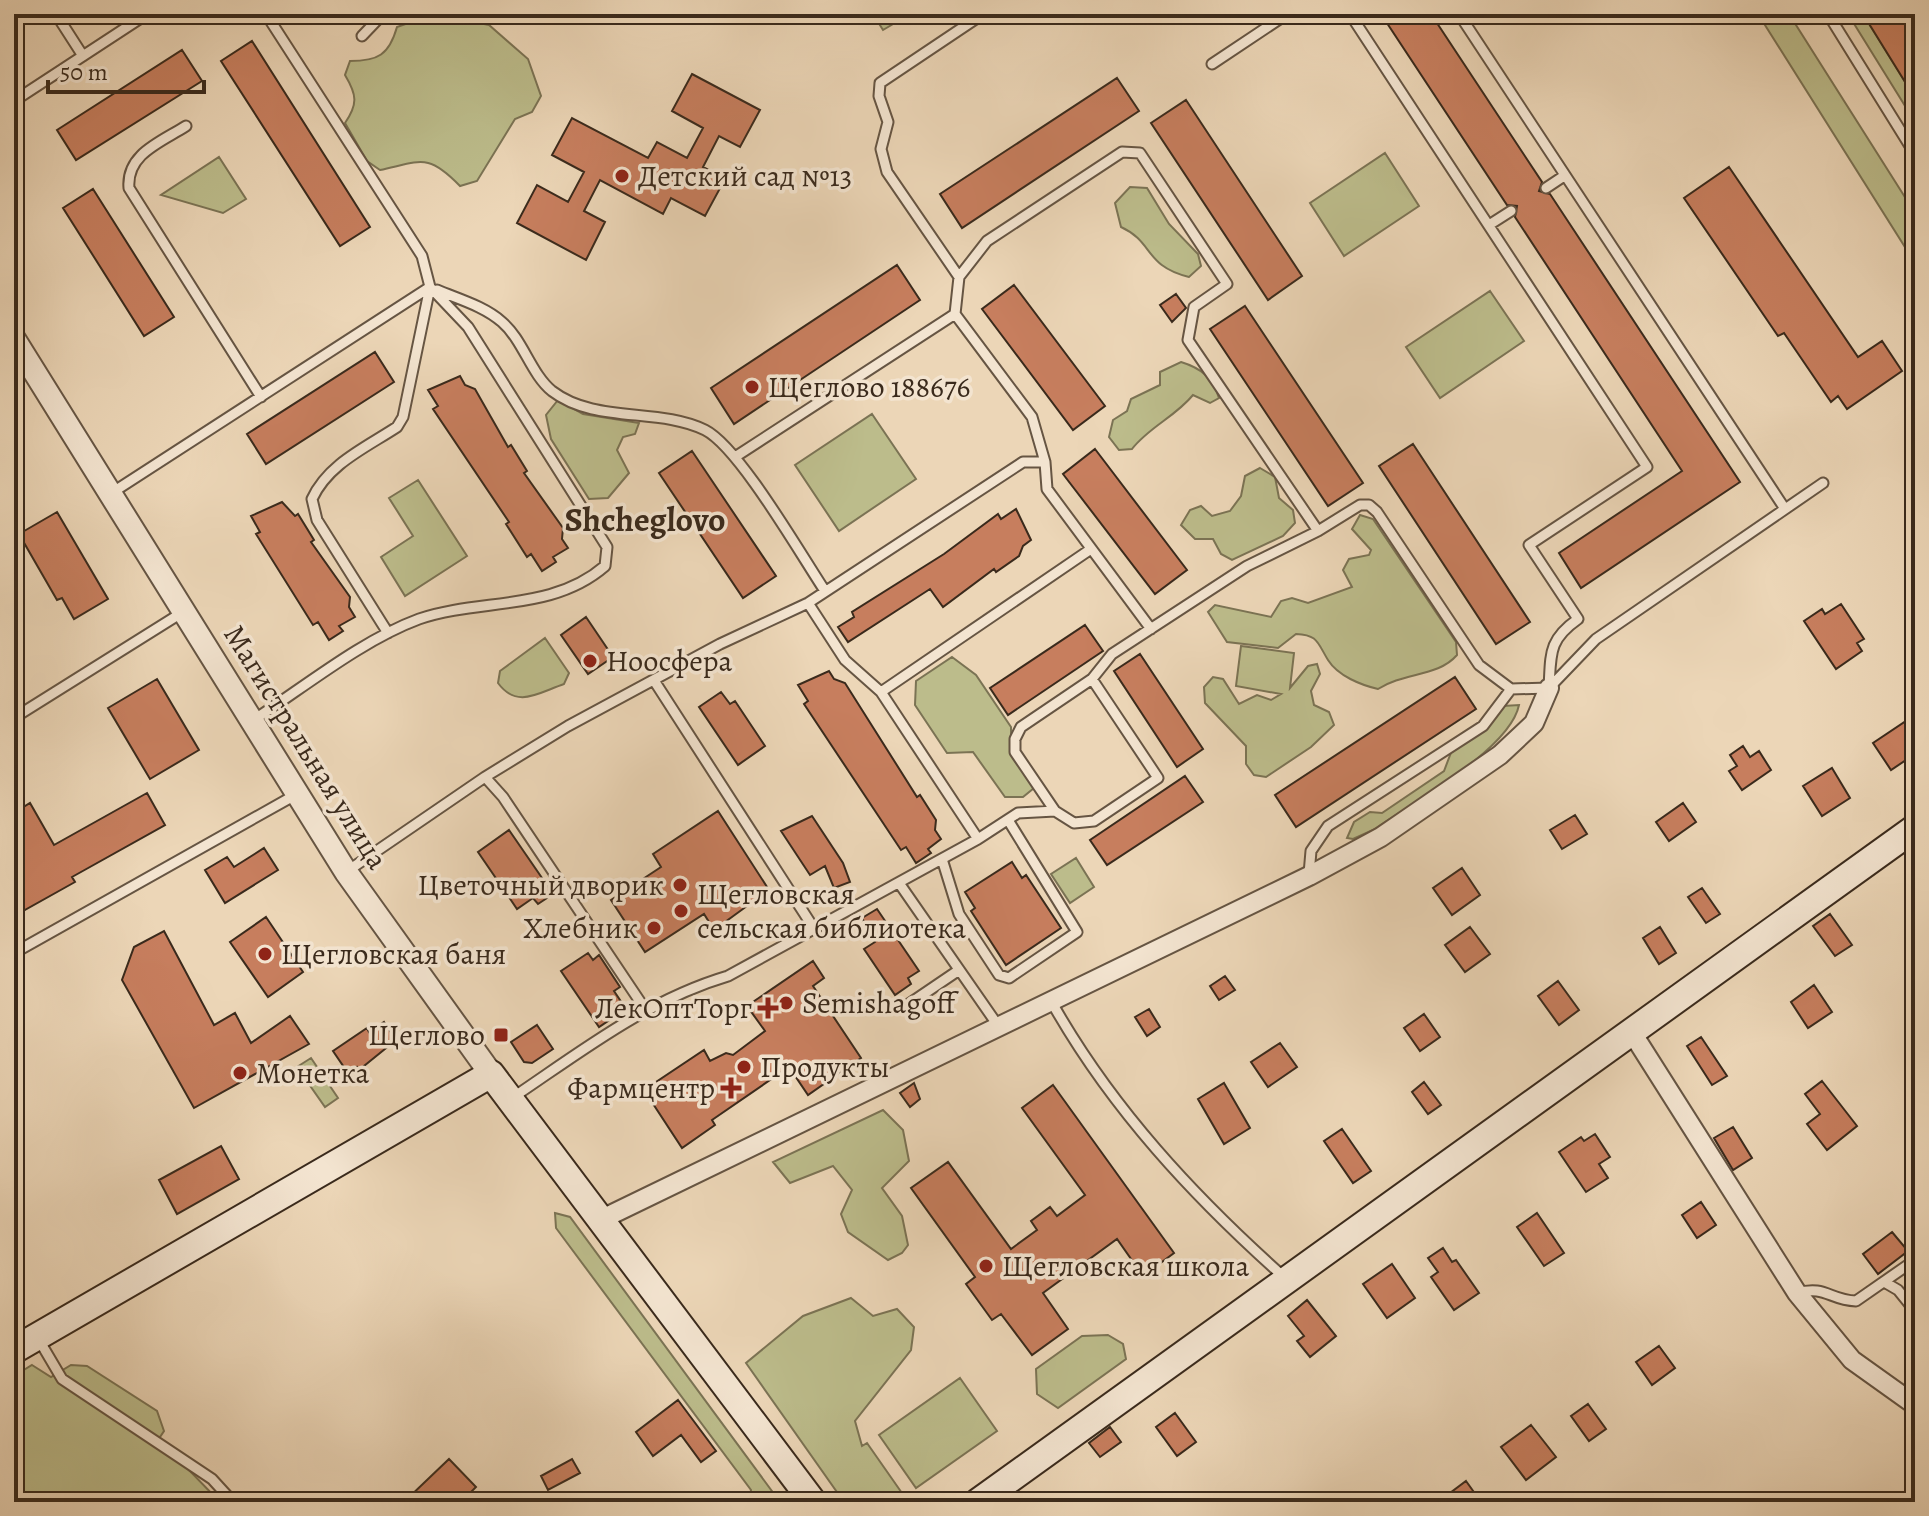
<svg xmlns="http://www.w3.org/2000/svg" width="1929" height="1516" viewBox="0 0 1929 1516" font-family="Alegreya,serif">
<rect width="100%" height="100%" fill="#ecd6b7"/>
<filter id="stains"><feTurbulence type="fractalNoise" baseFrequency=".0025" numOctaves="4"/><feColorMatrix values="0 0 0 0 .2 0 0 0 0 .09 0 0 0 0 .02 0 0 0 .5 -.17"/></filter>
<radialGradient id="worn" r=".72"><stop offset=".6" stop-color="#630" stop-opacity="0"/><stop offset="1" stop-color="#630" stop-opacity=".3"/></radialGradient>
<path fill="#bcbc8b" stroke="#7b7354" stroke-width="2" d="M434,14L489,25L528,59L541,96L532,112L515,119L477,181L460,186C428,153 422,161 380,170L367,161L345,123C358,104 357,95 345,75L350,61C378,61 389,55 397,27Z
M873,14H910L883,30Z
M1758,14H1789L1915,213V263Z
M1848,14H1863L1915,98V122Z
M1385,153L1419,206L1344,256L1310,203Z
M219,157L246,199L223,213L161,195Z
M1130,187L1147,188L1169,224L1198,254L1201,266L1189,277C1144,266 1154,242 1121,227L1115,203Z
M1490,291L1524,341L1440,398L1406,347Z
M1181,362C1201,368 1213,378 1219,398L1210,403L1193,395C1175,417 1149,427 1132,449L1119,450L1109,437L1113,420L1127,411L1131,399L1160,385V372Z
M558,400L583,414L639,423L635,434L623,437L617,450L629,473L608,498L589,499L551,439L546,415Z
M872,414L916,479L839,531L795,465Z
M1260,468L1275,477L1279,498L1293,510L1295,523L1283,536L1232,560L1221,554L1213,539H1195L1181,525L1190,510L1201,506L1212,516L1230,511L1241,496L1245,476Z
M418,480L467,556L405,596L381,557L413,536L389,498Z
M1360,515L1373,519L1456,642L1457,655C1438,677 1404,672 1378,689C1361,685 1338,676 1328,660C1317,642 1318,635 1296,634L1278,648L1227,642L1208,612L1215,605L1271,617L1281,601L1292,598L1308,603L1352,587L1343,570L1349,559L1369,555L1371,550L1352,529Z
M545,638L569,673L564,684C538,693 517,709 498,683L500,671Z
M1241,646L1294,653L1290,688L1308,666L1317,664L1320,674L1311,691L1314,705L1329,712L1334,725L1311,747L1266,777L1254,775L1246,764V746L1205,703L1204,687L1213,677L1223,679L1239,704L1257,695L1271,700L1281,694L1236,686Z
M952,657L976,675L1011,727V753L1034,788L1023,797H1005L973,752L947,753L915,705L916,681Z
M1519,705C1510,750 1410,804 1373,830L1353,839L1347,838L1354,822L1370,812L1382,813L1444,771L1452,750L1503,706Z
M1076,858L1094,887L1070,903L1051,874Z
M311,1058L338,1098L325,1107L297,1067Z
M883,1110L903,1130L909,1161L882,1188L902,1216L908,1245L902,1253L888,1260L848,1232L841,1214L852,1190L833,1166L790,1183L773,1162Z
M555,1213L570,1217L780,1502H749L751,1490L556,1228Z
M851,1298L873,1316L897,1309L914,1327L911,1350L855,1421L862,1446L867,1443L904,1496L896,1502H844L746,1363L803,1316Z
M1108,1335L1123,1344L1126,1359L1058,1408L1037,1394L1036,1369L1082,1336Z
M32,1365L51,1377L71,1365L87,1366L157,1411L164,1431L154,1446L187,1468L220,1502H14V1376Z
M960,1378L997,1431L916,1488L879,1435Z"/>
<path fill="#c77e5e" stroke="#3a2a1c" stroke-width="2" d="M1381,14H1431L1542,182L1539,191L1550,194L1740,482L1581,588L1559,553L1682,471L1515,217L1517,206L1507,205Z
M1863,14H1915V98Z
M252,41L370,227L340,246L221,61Z
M182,50L202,81L76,160L57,130Z
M692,74L760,110L740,147L719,136L703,167L725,179L705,216L671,198L663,214L600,180L584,211L605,222L586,260L517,223L537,185L568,202L584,172L552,155L572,118L648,158L657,142L687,158L703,128L672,111Z
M1117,78L1139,111L962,228L940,194Z
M1186,100L1302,276L1268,300L1151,123Z
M1729,167L1858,357L1882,341L1902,371L1847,409L1838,396L1831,402L1784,333L1778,336L1684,198Z
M93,189L174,317L144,336L63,208Z
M897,265L920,300L734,424L711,388Z
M1014,285L1105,406L1073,430L982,309Z
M1176,294L1186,308L1172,322L1160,305Z
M1245,306L1363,483L1328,506L1210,329Z
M375,352L394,382L266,464L247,434Z
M460,376L465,385L475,389L508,447L511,445L527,471L524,473L563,528L562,539L568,548L553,557L556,562L542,571L531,554L527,557L506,524L509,522L433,409L438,406L428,390Z
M1413,444L1530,622L1496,644L1379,466Z
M1095,449L1187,570L1155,594L1063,474Z
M692,451L776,576L743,598L659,473Z
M282,502L295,516L298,514L314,540L311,542L350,597L349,607L355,617L339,626L343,631L329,640L318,622L313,625L256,534L260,532L251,516Z
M1016,509L1031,540L1023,546L1019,556L996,572L994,569L943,607L930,589L848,642L838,627L854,617L852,612L944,554L998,514L1001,519Z
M57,512L108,599L74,619L62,598L57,600L19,534Z
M1841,604L1864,639L1857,643L1862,651L1836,669L1804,621L1822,609L1825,614Z
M586,617L613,657L588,674L561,635Z
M1085,625L1103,651L1008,715L990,688Z
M1140,654L1203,749L1177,767L1114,671Z
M829,671L834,679L845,683L917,797L920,795L936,820L935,830L941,839L928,849L931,853L916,863L906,847L901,850L804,704L808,701L798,685Z
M1455,677L1476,709L1296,827L1275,795Z
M157,679L199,750L150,779L108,708Z
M721,692L730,704L735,701L765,746L738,765L699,707Z
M1906,721L1915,735V754L1891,770L1873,743Z
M1743,746L1750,757L1759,751L1771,770L1742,790L1729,771L1737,766L1730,755Z
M1832,768L1850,798L1822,816L1803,786Z
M1185,776L1203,802L1107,865L1090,840Z
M147,793L165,825L72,877L75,882L14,916V813L30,803L54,845Z
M1683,803L1696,822L1669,841L1656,822Z
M718,811L769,890L714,930L704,914L645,952L611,900L661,867L653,854Z
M1575,815L1587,834L1562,849L1550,830Z
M812,816L843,863L850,882L834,888L825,866L810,875L781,831Z
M509,830L553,894L538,904L533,898L517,909L478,852Z
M264,848L278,870L225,903L205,870L227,857L234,867Z
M1012,862L1022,878L1026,875L1061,928L1006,965L971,911L975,908L965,892Z
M1462,868L1480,895L1452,915L1433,888Z
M1702,888L1720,914L1706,923L1688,897Z
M877,909L919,971L908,978L911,984L895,995L864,949L875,942L862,918Z
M1830,914L1852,945L1835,956L1813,926Z
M266,917L303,972L268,997L230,942Z
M1470,927L1490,954L1465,972L1445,945Z
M1660,927L1676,953L1659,964L1643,938Z
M164,931L214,1025L235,1013L251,1043L290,1016L309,1044L194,1108L122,980L134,947Z
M588,953L593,960L599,955L620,987L614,991L626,1009L599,1027L561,971Z
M813,961L824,978L813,986L861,1058L808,1095L789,1067L712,1120L715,1125L682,1148L644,1090L704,1050L710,1061L726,1053L733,1055L765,1031L747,1006Z
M1225,976L1235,990L1219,1000L1210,986Z
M1558,981L1579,1010L1559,1025L1538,996Z
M1814,985L1832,1012L1808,1028L1791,1002Z
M1149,1009L1160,1027L1147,1036L1135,1017Z
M1424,1014L1440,1037L1420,1051L1404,1028Z
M384,1022L396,1040L359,1070L357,1067L348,1073L333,1051L367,1028L369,1032Z
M537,1025L553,1049L532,1063L524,1062L511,1042Z
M1701,1037L1727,1076L1712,1085L1687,1046Z
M1280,1043L1297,1067L1268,1087L1251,1062Z
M1822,1081L1857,1126L1827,1150L1807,1124L1820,1114L1805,1094Z
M1424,1082L1441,1105L1428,1114L1412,1092Z
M914,1083L920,1099L910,1107L900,1093Z
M1224,1083L1250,1128L1224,1144L1198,1099Z
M1053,1085L1174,1253L1143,1276L1117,1239L1043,1293L1068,1329L1032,1355L1001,1314L992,1320L966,1284L975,1277L911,1188L948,1162L1011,1249L1037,1230L1031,1221L1050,1207L1057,1216L1085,1195L1022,1108Z
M1733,1127L1752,1158L1733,1170L1714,1138Z
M1342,1129L1371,1171L1353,1183L1324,1141Z
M1595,1134L1610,1157L1599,1164L1608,1178L1586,1192L1559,1152L1581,1137L1584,1141Z
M221,1146L239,1179L177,1214L159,1180Z
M1701,1202L1716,1225L1697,1238L1682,1215Z
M1537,1213L1564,1253L1544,1266L1517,1227Z
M1892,1232L1908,1251L1878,1274L1863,1254Z
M1443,1248L1452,1262L1456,1260L1479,1293L1454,1310L1431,1277L1438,1272L1428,1258Z
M1392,1264L1415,1298L1387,1318L1363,1284Z
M1307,1300L1336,1336L1310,1357L1297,1341L1304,1336L1288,1316Z
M1659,1346L1675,1368L1652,1385L1636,1362Z
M678,1400L716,1451L701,1462L681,1435L653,1456L636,1432Z
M1588,1404L1606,1429L1589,1441L1571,1416Z
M1175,1413L1196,1442L1177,1456L1156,1427Z
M1531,1425L1556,1457L1526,1480L1501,1447Z
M1110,1427L1121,1442L1100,1457L1089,1443Z
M449,1459L476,1487L461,1502H404Z
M572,1459L580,1473L548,1490L541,1476Z
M1466,1481L1481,1502H1438Z"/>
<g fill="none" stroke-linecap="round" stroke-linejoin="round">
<g stroke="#665543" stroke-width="13">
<path id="service" d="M56,14L83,56
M1350,14L1647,467L1529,545L1578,619C1548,640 1551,654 1549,688
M1459,14L1785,509
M1828,14L1915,154
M362,36L383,14
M1212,64L1287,14
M14,101L147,14
M186,126C161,142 126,154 129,188L261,397
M1546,188L1564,176
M1489,225L1511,211
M959,277L887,172L881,149L888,122L879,96L880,83L983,14
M437,290C458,299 484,306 502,322C523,340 531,374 552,391C595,424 658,407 705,430C739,447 801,555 825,591
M735,457L955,314
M110,494L430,287
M808,603L845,660L881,692L978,839
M1151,629L1047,489L1045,462L1032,417L955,314L959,277L987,241L1122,152L1140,153L1227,284L1194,307L1188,340L1318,531
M388,633L317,520L312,499C328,464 365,448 397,427L403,417L430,287
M655,682L813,927
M881,692L1091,549
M17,716L183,612
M252,721C303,688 362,640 419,619C480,598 552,612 605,566L607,547L468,327L430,287L422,256L266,14
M485,777L503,797L645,1009
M1055,811L1015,752V739L1021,727L1092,679L1112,654L1247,566L1318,531L1360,505H1369L1377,512L1479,665L1511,689L1549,688L1596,639L1823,483
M942,859L959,914L999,975L1009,978L1077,932L1008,820
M346,872L485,777L568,726L720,644L808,603L1023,462H1045
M1309,874L1311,851L1328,826L1483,726L1511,689
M899,883L999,1027
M14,953L297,794
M1051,1001C1111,1108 1194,1197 1285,1278
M903,1008L959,970
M512,1098C582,1051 647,1000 728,976L978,839L1018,813L1055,811L1074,823L1094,821L1158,778L1092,679
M1886,1283L1898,1290L1915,1311
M1797,1293C1826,1285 1829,1300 1856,1301L1915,1260
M39,1340L62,1379L212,1479L233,1502"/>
</g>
<g stroke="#665543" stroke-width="22">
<path id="minor" d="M1631,1031L1797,1293L1852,1360L1915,1405
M600,1220L1309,876L1381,837L1500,755L1534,723L1549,688"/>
</g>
<g stroke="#665543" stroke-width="26">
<path id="tertiary" d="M14,339L346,872L491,1074"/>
</g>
<g stroke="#3a2a1c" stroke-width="30">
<path id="secondary" d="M14,1350L491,1074L813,1502
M978,1502L1915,828"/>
</g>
<use href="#service" stroke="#f3e4d0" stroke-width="9"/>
<use href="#minor" stroke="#f3e4d0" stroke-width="18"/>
<use href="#tertiary" stroke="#f3e4d0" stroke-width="22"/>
<use href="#secondary" stroke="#f3e4d0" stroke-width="26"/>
</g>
<g fill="#8f2418" stroke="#f3e4d0" stroke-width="3">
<circle cx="622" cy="176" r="8"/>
<circle cx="752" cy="387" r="8"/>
<circle cx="590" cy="661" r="8"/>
<circle cx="680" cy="885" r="8"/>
<circle cx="681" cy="911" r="8"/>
<circle cx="654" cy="928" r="8"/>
<circle cx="265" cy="954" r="8"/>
<circle cx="786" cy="1003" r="8"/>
<path d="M764 996h8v8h8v8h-8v8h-8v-8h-8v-8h8z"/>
<rect x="493" y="1027" width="16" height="16" rx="4"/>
<circle cx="744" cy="1067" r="8"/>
<circle cx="240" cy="1073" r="8"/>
<path d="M727 1076h8v8h8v8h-8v8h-8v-8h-8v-8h8z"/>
<circle cx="986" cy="1266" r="8"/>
</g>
<g text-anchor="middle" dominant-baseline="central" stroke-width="7" stroke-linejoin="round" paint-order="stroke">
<g font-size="30" fill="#3a2a1c" stroke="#f3e4d0" text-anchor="start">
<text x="638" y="176">Детский сад №13</text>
<text x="768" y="387">Щеглово 188676</text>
<text x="606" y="661">Ноосфера</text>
<text x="664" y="885" text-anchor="end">Цветочный дворик</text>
<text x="697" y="894">Щегловская<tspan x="697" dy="34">сельская библиотека</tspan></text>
<text x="638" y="928" text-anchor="end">Хлебник</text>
<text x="281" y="954">Щегловская баня</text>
<text x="802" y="1003">Semishagoff</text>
<text x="752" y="1008" text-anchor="end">ЛекОптТорг</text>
<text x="485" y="1035" text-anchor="end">Щеглово</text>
<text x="760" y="1067">Продукты</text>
<text x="256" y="1073">Монетка</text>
<text x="715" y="1088" text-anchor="end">Фармцентр</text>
<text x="1002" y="1266">Щегловская школа</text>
</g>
<g font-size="30" fill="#3a2a1c" stroke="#f3e4d0">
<text transform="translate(306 747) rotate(58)">Магистральная улица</text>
</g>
<g font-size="34" font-weight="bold" fill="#3a2a1c" stroke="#f3e4d0">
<text x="645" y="519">Shcheglovo</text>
</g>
</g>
<rect width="1929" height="1516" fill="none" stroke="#ecd6b7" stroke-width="48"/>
<rect x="16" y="16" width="1897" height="1484" fill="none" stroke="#3a2a1c" stroke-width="4"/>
<rect x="24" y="24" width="1881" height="1468" fill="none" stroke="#3a2a1c" stroke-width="2"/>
<path d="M48 80v12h156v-12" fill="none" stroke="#3a2a1c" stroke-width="4"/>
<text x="60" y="80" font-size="24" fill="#3a2a1c" stroke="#f3e4d0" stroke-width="6" paint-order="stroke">50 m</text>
<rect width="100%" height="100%" filter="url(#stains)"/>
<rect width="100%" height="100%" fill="url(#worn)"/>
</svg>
